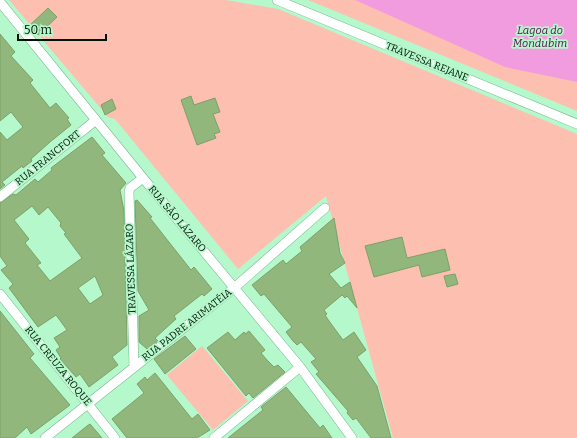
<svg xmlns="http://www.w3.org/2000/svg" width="577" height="438" viewBox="0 0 577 438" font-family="Bitter,serif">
<rect width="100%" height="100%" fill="#b5f8cb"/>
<path fill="#fdbfaf" d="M9,0H226L278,9L577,134V438H393L326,196L238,269L115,119L108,117Z
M308,0H577V111Z
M202,346L248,401L213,430L167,375Z"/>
<path fill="#f19cde" d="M355,0H577V82L505,67Z"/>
<path fill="#92b77d" stroke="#7ca168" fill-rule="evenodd" d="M48,8L57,17L38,35L29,26Z
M0,34L15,52L11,56L33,80L30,83L50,108L56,103L69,118L67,119L71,125L50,142L31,159L32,161L23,168L22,166L2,182L5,185L0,189V132L7,140L23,127L11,112L0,121Z
M191,96L194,105L215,98L220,112L213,114L220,132L214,134L216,138L197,145L181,100Z
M112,99L116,109L105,115L101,105Z
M92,137L105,153L102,155L126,183L120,190L124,211L127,345L112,357L118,365L89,387L80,374L76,377L60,359L61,358L56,350L60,347L54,338L67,330L56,315L38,327L9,288L13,284L1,270L7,266L0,256V203L13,194L16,195L35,179L38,182L52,170L51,168ZM32,206L39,215L48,207L61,223L60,226L66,233L64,234L82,258L50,281L37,265L41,263L25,243L29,239L14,220ZM95,276L103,295L90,304L78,288Z
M137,200L152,217L150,218L191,270L194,267L212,289L204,296L202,294L174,316L176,319L155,338L158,341L147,349L139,342V316L149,310L138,291L135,201Z
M334,218L340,253L345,263L329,274L341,288L350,282L357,308L347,296L345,298L342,295L324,310L327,314L325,315L329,321L343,340L354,332L366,350L357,357L377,386L391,438H371L356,418L353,420L347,413L348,411L316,374L319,372L311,362L316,359L301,342L297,345L293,341L286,332L292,327L264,294L261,296L252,285L283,260L286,264L302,251L300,247Z
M402,237L407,258L445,249L450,270L422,277L419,265L374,277L365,246Z
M455,274L458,284L447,287L444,276Z
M0,311L34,354L30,358L70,405L31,434L27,427L15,438H0Z
M249,331L265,350L261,353L267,360L274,367L278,365L285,372L253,398L249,393L246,396L207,348L228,332L235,340L244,332L245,334Z
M185,336L196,349L165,374L154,359Z
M155,373L192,419L198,414L210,430L197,438H127L112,419L144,393L137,384L145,377L147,380Z
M286,387L320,428L323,425L332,438H228L263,410L261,407Z
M90,424L102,438H72L87,426Z"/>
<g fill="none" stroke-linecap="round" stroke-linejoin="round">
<g stroke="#76b68c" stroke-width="10">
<path id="minor" d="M277,0L577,124
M0,2L143,178L300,367L352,438
M0,197L96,120
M0,294L115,438
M134,367L129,192L130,188L143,178
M45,438L234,288L325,208
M214,438L300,367"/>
</g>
<use href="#minor" stroke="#fff" stroke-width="9"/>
</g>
<g text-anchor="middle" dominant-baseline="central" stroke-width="3.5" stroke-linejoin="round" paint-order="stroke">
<g font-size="10" fill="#001205" stroke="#b5f8cb">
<text transform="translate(427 62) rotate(22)">TRAVESSA REJANE</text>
<text transform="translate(48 158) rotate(-39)">RUA FRANCFORT</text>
<text transform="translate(177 219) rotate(50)">RUA SÃO LÁZARO</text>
<text transform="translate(131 269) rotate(-92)">TRAVESSA LÁZARO</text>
<text transform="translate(187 325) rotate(-38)">RUA PADRE ARIMATÉIA</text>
<text transform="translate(58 366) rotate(51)">RUA CREUZA ROQUE</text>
</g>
<g font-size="11" font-style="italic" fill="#570c4d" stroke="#b5f8cb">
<text x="540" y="30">Lagoa do<tspan x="540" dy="13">Mondubim</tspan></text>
</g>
</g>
<path d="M18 34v6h88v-6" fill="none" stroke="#001205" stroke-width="2"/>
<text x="24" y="34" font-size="12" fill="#001205" stroke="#b5f8cb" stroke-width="3" paint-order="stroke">50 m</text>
</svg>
